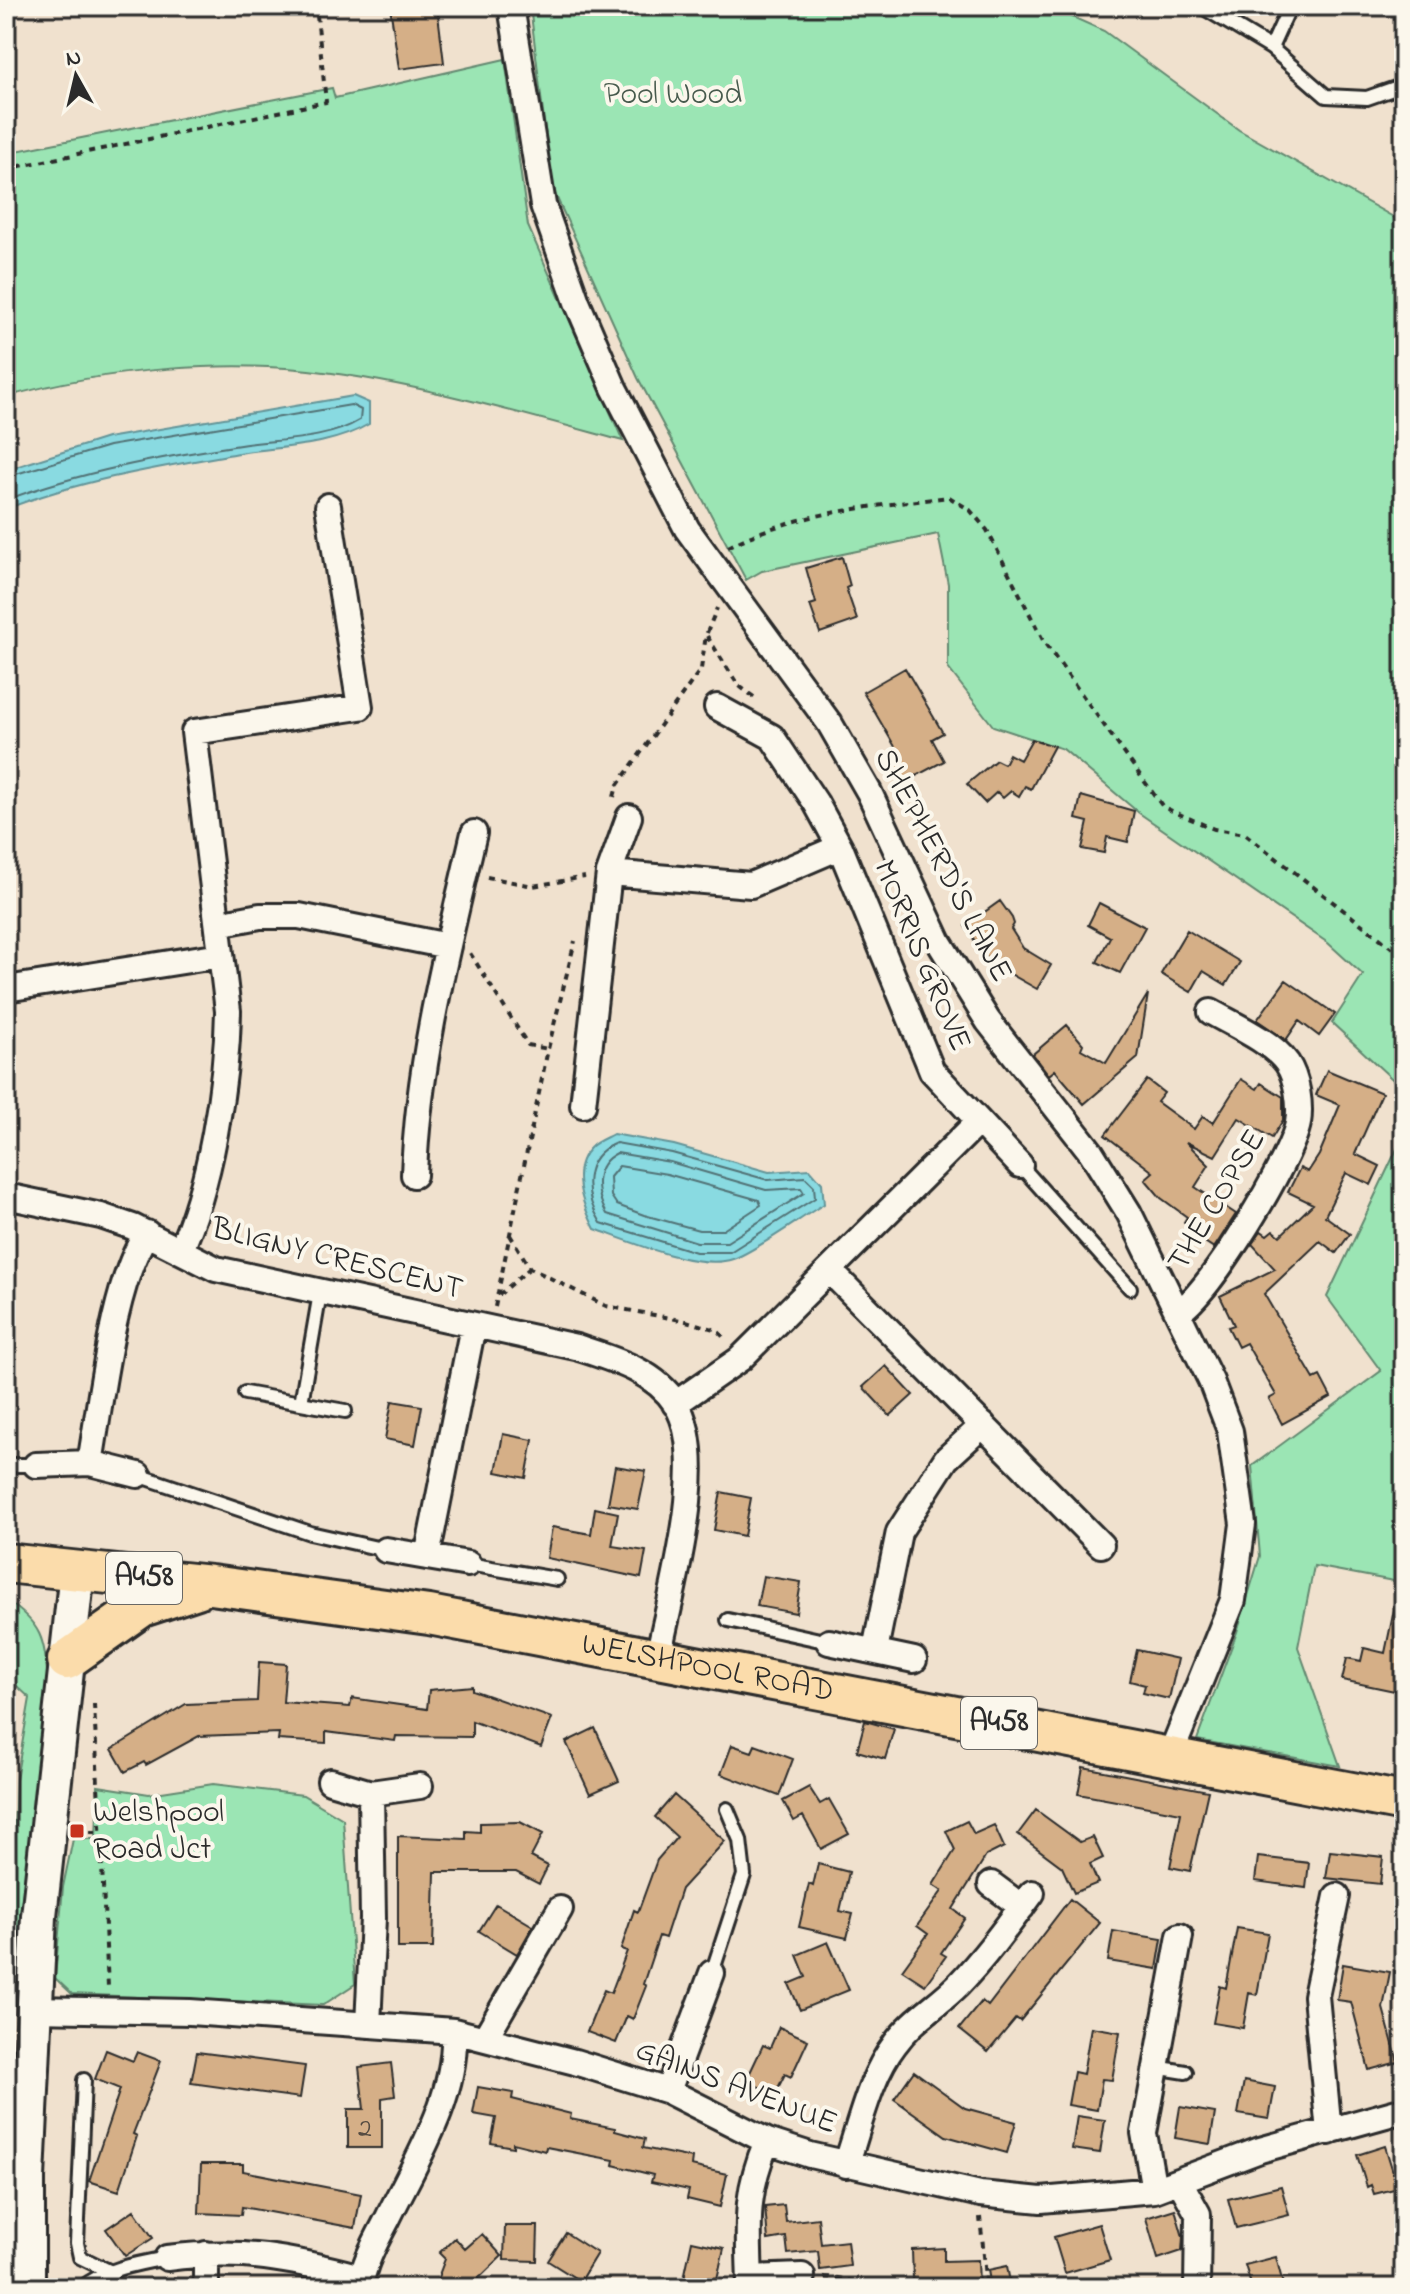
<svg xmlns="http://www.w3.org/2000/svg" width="1410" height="2294" viewBox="0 0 1410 2294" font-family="'Indie Flower',sans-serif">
<rect width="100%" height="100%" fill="#f0e1ce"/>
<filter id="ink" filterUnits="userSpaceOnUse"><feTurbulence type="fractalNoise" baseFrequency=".0125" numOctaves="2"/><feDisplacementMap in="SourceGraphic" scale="16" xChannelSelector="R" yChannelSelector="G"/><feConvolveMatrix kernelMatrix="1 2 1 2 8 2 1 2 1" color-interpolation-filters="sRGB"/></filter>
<g filter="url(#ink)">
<path fill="#9be5b4" stroke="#638870" stroke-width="2" d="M530,6H1048L1104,31L1239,130L1404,223V1090L1332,1023L1363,975L1328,943L1139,813L1063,749L993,726L948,668V584L938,534L762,571L746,580L638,378L552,187Z
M505,59L528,226L623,441C527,415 430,387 332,373C233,358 102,369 6,397V153L332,88L335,98Z
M1404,1134V1583L1314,1566L1298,1647L1340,1766L1197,1740L1237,1632L1260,1556L1252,1466L1381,1371L1327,1297Z
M6,1600C43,1625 44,1639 48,1681L7,2026L16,1780L30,1698L6,1676Z
M213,1784L303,1795L343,1819L355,1984L323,2005L72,1994L55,1978L63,1887L73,1839H96L98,1786L149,1794Z"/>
<path fill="#89dae1" stroke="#639498" stroke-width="2" d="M353,396L369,403V424C330,447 283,446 239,453C160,467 80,480 6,509V470L107,438Z
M613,1134L674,1145L769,1172L810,1169L822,1183L824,1204C802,1217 753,1253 733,1259C698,1271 629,1241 595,1229C583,1206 568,1169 591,1147C597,1141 606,1138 613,1134Z"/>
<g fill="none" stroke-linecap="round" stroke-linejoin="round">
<path stroke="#517174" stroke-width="2" d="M6,477L109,446L351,405L361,410L360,420C326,441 279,439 240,445C161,457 80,472 6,500
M616,1143L672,1153L768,1180L805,1177L814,1186L815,1198L730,1252H696L601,1223C583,1194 581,1157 616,1143Z
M617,1153L670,1162L766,1190L801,1188L804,1193L727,1242H697L607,1214C595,1193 592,1165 617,1153Z
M619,1166L667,1174L759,1200L761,1205L723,1230H699L644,1215L617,1205L611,1196L610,1177Z"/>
</g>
<path fill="#d5af87" stroke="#2b2b2b" stroke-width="2" d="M390,6H437L444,63L399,69Z
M842,557L850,586L846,588L857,620L820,633L810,605L816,603L806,568Z
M905,668L943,733L932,739L944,761L901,784L890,763L901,757L863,692Z
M1032,739L1054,746L1031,789L1025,786L1019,796L1011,791L1003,798L997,792L985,803L967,784L996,760L1004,764L1009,754L1020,760Z
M1081,796L1134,811L1128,842L1107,837L1104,853L1082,849L1088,822L1076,819Z
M1000,901L1012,918L1014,924L1011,929L1023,948L1051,965L1037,989L998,967L994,970L965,926Z
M1099,903L1145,927L1120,973L1097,962L1110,937L1088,925Z
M1187,930L1240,962L1226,985L1203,971L1191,992L1161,974Z
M1286,980L1335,1014L1319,1036L1299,1021L1286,1040L1257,1020Z
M1148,994L1138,1058L1084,1104L1055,1070L1049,1075L1033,1054L1067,1025L1083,1044L1081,1049L1106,1063Z
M1327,1070L1382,1093L1355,1154L1380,1166L1371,1185L1346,1173L1325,1216L1350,1234L1336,1253L1320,1241L1264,1294L1314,1379L1320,1376L1331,1397L1282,1424L1269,1399L1276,1395L1246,1343L1238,1347L1228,1327L1234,1325L1220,1296L1275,1269L1252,1244L1261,1231L1267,1235L1273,1230L1280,1236L1313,1204L1288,1192L1300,1168L1308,1172L1319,1155L1340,1105L1316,1095Z
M1241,1079L1257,1089L1261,1083L1283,1097V1120L1272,1138L1239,1118L1215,1156L1186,1142L1209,1165L1195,1187L1236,1214L1214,1248L1191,1233L1194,1228L1184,1222L1187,1217L1161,1198L1145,1179L1153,1172L1105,1135L1147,1080L1164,1093L1157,1102L1194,1129L1203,1116L1213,1123Z
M886,1366L913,1395L890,1416L863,1387Z
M392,1401L422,1406L415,1445L385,1439Z
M503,1434L533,1440L526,1478L496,1472Z
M615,1466L646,1471L638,1509L608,1504Z
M721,1492L751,1498L744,1536L714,1530Z
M595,1508L618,1513L612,1546L646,1551L641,1578L547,1558L552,1527L591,1534Z
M763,1576L801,1582L796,1613L757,1606Z
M1395,1605L1404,1606V1693L1342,1680L1347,1658L1361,1661L1364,1648L1385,1653Z
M1137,1650L1178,1659L1169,1699L1143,1693L1145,1685L1130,1681Z
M259,1662L286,1664L283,1702L350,1707L352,1698L427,1709L429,1690L472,1686V1690L552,1718L541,1747L472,1721V1737L396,1736L395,1741L326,1732V1743L278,1740L279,1733L199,1736L146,1765L144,1762L125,1772L112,1749L186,1704L257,1701Z
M865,1721L894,1729L885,1759L857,1751Z
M595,1728L619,1781L590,1794L566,1742Z
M732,1745L752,1752L755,1745L793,1759L779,1796L721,1774Z
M1083,1767L1208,1791L1190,1871L1170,1867L1181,1813L1078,1794Z
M809,1787L820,1804L829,1799L849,1834L821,1849L803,1816L794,1821L783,1801Z
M674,1795L725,1841L681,1889L665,1938L659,1936L643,1984L646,1986L633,2019L627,2016L616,2043L587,2032L604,1990L611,1993L627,1951L621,1949L634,1910L638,1912L657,1860L677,1837L655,1817Z
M1036,1810L1080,1842L1093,1837L1103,1858L1090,1864L1098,1883L1074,1893L1062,1867L1018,1834Z
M967,1821L974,1834L994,1825L1004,1847L986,1856L953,1909L965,1918L941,1953L946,1956L925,1985L902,1970L928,1934L917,1926L942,1891L933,1885L955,1850L946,1831Z
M520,1822L543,1834L531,1857L548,1866L539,1884L516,1872H435L433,1948H398V1836L466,1839V1831L480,1832V1823Z
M1330,1851L1383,1857L1380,1884L1326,1878Z
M1258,1857L1309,1863L1306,1888L1255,1881Z
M818,1864L849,1872L840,1911L853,1914L847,1938L799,1927L809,1884L813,1886Z
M1070,1899L1100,1923L1020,2021L1016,2018L988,2052L959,2029L982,2001L988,2006Z
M496,1904L533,1926L517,1954L479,1931Z
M1237,1928L1268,1933L1257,1995L1249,1993L1243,2028L1213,2023L1220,1986L1226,1988Z
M1113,1931L1162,1939L1157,1969L1108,1961Z
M828,1942L849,1990L800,2010L789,1984L806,1977L797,1955Z
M1343,1964L1390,1972L1383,2008L1398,2062L1369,2070L1351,2002L1337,2000Z
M779,2027L808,2040L791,2077L785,2074L775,2094L746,2081L763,2045L770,2048Z
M1091,2027L1120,2032L1112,2080L1102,2079L1097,2110L1068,2105L1074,2072L1083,2074Z
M106,2050L133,2061L137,2052L161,2061L133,2134L137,2136L119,2191L89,2181L120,2089L95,2079Z
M197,2052L305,2066L300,2098L191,2083Z
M391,2063L395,2096L382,2098V2148H348V2109H364L359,2067Z
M914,2071L965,2108L1016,2122L1007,2153L946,2136L894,2099Z
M1244,2081L1275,2087L1269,2119L1238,2114Z
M478,2087L513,2093L512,2099L571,2114L570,2119L615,2128V2131L645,2139L643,2148L692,2158L691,2166L727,2174L720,2207L687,2199L689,2190L651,2182L653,2175L613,2165L614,2160L546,2147L545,2151L513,2143V2147L491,2143L496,2118L473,2114Z
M1180,2107L1215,2113L1210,2144L1175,2138Z
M1077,2116L1105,2120L1100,2153L1072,2149Z
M1385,2146L1398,2188L1374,2194L1371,2185L1367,2187L1357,2155Z
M201,2164H243V2171L361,2194L355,2228L242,2207L241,2215L199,2213Z
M1281,2186L1289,2215L1236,2228L1228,2199Z
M784,2205L786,2222L818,2218L821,2244L847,2241L850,2266L820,2270L818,2251L788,2254L786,2237L768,2240L765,2207Z
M1175,2209L1183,2237L1182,2251L1158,2259L1146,2218Z
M134,2210L153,2238L125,2256L106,2229Z
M1099,2224L1110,2260L1065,2273L1054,2237Z
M505,2226H538L537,2261L504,2260Z
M566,2233L597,2253L580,2281L548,2261Z
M482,2234L502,2256L469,2288H434L445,2259L439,2253L455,2238L465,2249Z
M692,2241L724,2248L715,2288L683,2283Z
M944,2248V2261L978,2260L979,2285L944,2286V2279L913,2280L912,2250Z
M1276,2257L1284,2288H1252L1245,2265Z
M1007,2266L1011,2288H991L988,2270Z"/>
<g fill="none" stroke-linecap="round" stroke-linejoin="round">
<g stroke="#2b2b2b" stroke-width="18">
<path id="lane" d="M1201,6L1271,48L1326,96L1367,98L1404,85
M1271,48L1290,6
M1020,1165L1130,1288
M245,1393L345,1411
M301,1403L320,1293
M6,1465H36
M138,1475L310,1533L386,1550
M468,1564L557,1579
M728,1620L829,1642
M712,1973L744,1875L740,1840L727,1809
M1155,2067L1186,2072
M84,2080L77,2243L80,2257L113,2273
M82,2288C104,2269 140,2263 167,2258"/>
</g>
<g stroke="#2b2b2b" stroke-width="30">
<path id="street" d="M511,6L543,205L577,302L614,388L687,529L830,724L869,792L939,942L988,1021L1091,1152L1129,1213L1211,1381L1230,1431L1243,1524L1233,1600L1170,1756
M717,707L772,737L816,803L840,847L932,1071L1020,1165
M609,873L751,885L840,847
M218,924L260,916H299L448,946
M6,989L221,955
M583,1105L609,873L629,817
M414,1175C418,1060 448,945 474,833
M6,1196L101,1216L133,1227L216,1269L576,1347C612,1359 654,1370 676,1404C711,1460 670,1594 658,1658
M180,1251C210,1188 227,1082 228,1011L194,732L360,707L328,506
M831,1272L1101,1545
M1178,1312C1208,1297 1292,1158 1298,1123C1301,1105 1297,1078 1287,1063C1271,1041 1234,1025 1211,1012
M675,1404L740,1359L978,1122
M90,1463C101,1401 113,1282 147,1233
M36,1465L90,1463L138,1475
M386,1550L468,1564
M427,1557L473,1326
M829,1642L914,1660
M875,1650L899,1532L946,1459L983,1425
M330,1781L371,1793L373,1918L368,2025
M371,1793L420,1786
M991,1884L1022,1907
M33,2009L190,2012L454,2031L575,2062L668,2091L767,2141L810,2155L980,2194L1041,2200L1154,2190L1260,2150L1404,2110
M485,2038L560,1909
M668,2091L712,1973
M1329,2132L1316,1996L1337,1896
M846,2165C860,2125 869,2078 895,2044C912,2020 937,2006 958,1985C985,1957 1009,1924 1032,1893
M1180,2182L1198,2214L1197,2288
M1154,2190L1144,2133L1180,1936
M206,2254V2281
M167,2258C244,2249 287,2258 361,2277
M750,2278L802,2276
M360,2288C363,2264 376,2241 387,2220C415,2162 457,2098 454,2031
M750,2288C749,2228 743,2198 767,2141"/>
</g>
<g stroke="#2b2b2b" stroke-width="40">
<path id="secondary" d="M27,2288V2178L39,1916L77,1571"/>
</g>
<g stroke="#2b2b2b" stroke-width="44">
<g id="primary">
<path id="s1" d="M6,1563L211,1585L429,1615L1404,1802"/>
<path d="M67,1660L142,1607L197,1589"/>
</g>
</g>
<path stroke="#2b2b2b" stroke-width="4" stroke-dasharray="6 6" stroke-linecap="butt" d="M6,169L326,102L316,6
M728,547C796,511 873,507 949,497L970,510L987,530L1044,642L1163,807L1214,829L1245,834L1404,957
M707,636L738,685L755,698
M614,797L617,786L701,669L706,635L717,608
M487,877L533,886L585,877
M470,953L528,1045L548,1049
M510,1235L530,1268L606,1306L686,1321L717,1330L726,1340
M499,1295L530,1268
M495,1307L548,1049L575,941
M94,1704L108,1987
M78,1832H100
M980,2217C981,2231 988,2282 985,2288
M824,2277C844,2277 852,2282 869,2285C881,2287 891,2283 902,2288"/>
<use href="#lane" stroke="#fbf7ec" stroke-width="12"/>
<use href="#street" stroke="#fbf7ec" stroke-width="24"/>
<use href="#secondary" stroke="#fbf7ec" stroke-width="34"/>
<use href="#primary" stroke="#fbdcab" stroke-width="38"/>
</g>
</g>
<rect fill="#c8321e" stroke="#fbf7ec" stroke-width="3" x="69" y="1823" width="16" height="16" rx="4"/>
<g text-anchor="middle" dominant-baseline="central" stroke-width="8" stroke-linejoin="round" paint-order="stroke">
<g font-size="28" fill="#564c42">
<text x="365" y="2129">2</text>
</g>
<g fill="#fbf7ec" stroke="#696865" stroke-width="2">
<rect x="106" y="1552" width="76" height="52" rx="6"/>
<rect x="961" y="1697" width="76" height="52" rx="6"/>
</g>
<g font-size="30" font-weight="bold" fill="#2b2b2b">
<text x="144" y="1578">A458</text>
<text x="999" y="1723">A458</text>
</g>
<g font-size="32" fill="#475a4d" stroke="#fbf7ec">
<text x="673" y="95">Pool Wood</text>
</g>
<g font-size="32" fill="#2b2b2b" stroke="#fbf7ec">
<text transform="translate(942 866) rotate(62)">SHEPHERD'S LANE</text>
<text transform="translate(921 956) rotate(67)">MORRIS GROVE</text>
<text transform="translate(1218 1201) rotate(-59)">THE COPSE</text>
<text transform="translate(337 1260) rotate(14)">BLIGNY CRESCENT</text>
<text stroke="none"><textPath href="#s1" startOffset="710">WELSHPOOL ROAD</textPath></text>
<text transform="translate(736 2088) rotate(21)">GAINS AVENUE</text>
</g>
<g font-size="32" fill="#2b2b2b" stroke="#fbf7ec" text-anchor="start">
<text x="93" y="1813">Welshpool<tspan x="93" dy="37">Road Jct</tspan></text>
</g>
</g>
<rect width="1410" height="2294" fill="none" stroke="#fbf7ec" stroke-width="32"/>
<rect x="16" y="16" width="1378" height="2262" fill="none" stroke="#2b2b2b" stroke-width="3" filter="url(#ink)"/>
<g transform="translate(76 76) rotate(352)" stroke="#fbf7ec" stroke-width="6" paint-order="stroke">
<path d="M0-6L14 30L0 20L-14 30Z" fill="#2b2b2b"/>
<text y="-12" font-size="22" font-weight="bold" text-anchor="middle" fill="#2b2b2b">N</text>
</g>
</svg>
